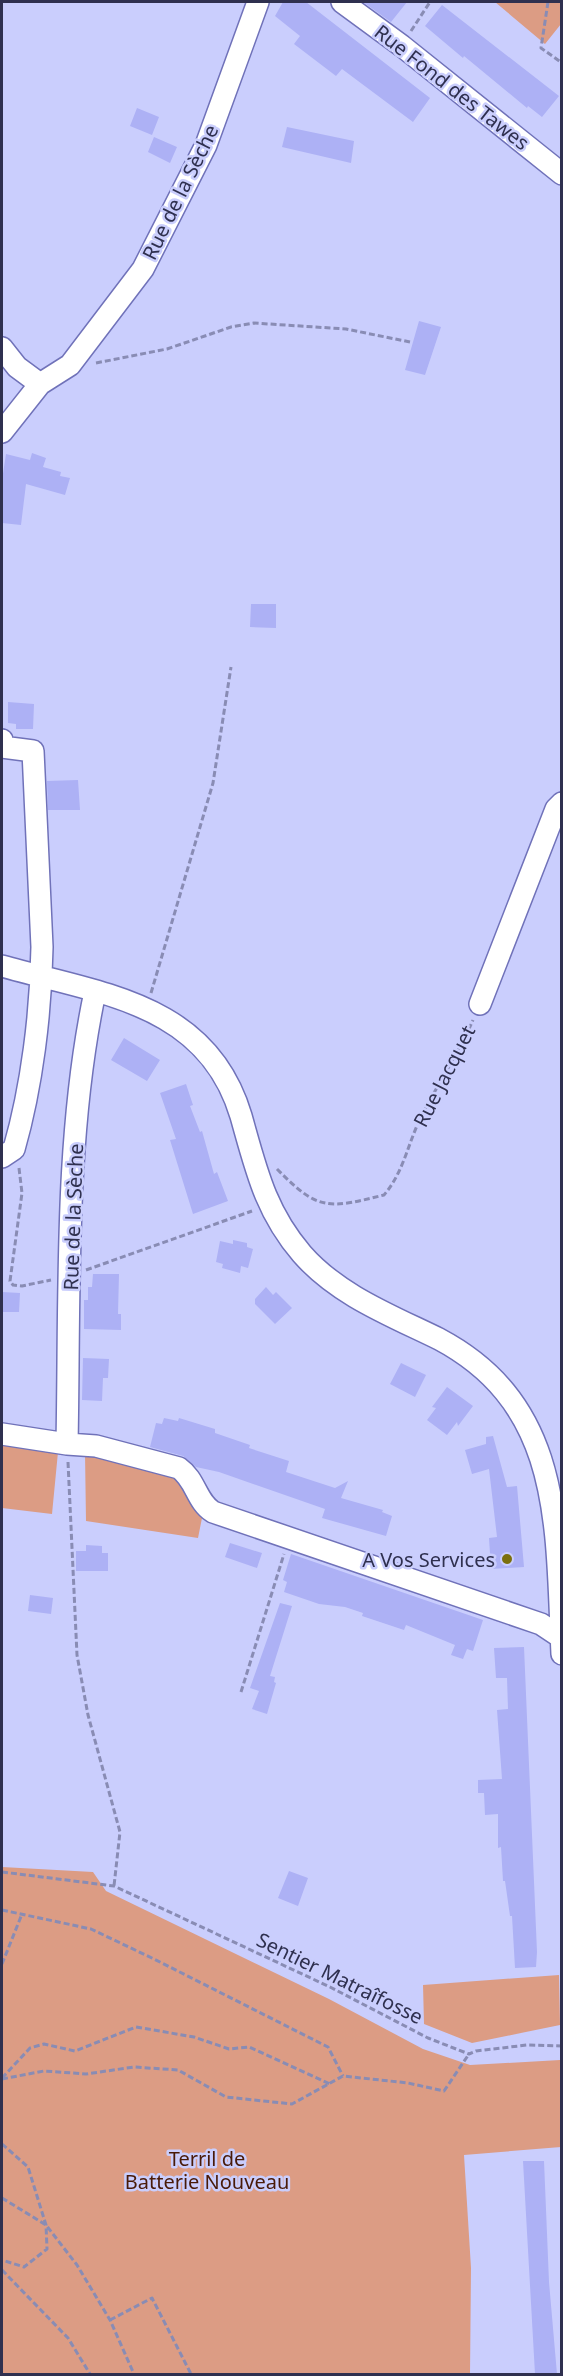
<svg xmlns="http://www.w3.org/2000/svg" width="563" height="2376" viewBox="0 0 563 2376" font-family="'Noto Sans',sans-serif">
<rect width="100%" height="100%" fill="#cacefd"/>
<path fill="#dc9c84" d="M495,2H561V24L545,44Z
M2,1443L58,1452L52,1514L2,1508Z
M85,1453L170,1471L203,1513L198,1538L86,1521Z
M2,1867L93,1872L106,1891L329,1999L423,2049L470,2065L560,2060L561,2147L464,2155L471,2268L470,2374H2Z
M559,1975L560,2025L472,2043L424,2024L423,1985Z"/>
<path fill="#adb1f5" d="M283,2H306L430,98L413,122L342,69L336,76L294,44L300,36L275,16Z
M363,2H407L391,22Z
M442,5L559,96L542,117L528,106L527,108L464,56L463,58L425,26Z
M137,108L159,117L152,135L130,126Z
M287,127L354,141L351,163L282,147Z
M154,137L177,147L170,163L148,152Z
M419,321L441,327L425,375L405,370Z
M32,453L46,458L43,467L61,472L60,476L70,478L65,495L26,484L21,525L2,523V480L6,454L30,460Z
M251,604H276V628L250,627Z
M8,702L34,704L33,729H16V724L8,723Z
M78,780L80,810H48L47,781Z
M124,1038L160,1060L147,1081L111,1060Z
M186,1084L193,1105L190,1106L200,1132L202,1131L214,1174L217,1172L228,1201L193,1214L170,1140L176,1139L160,1093Z
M233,1240L247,1243V1247L253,1249L248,1268L241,1266L240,1273L222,1268L223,1264L216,1262L220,1241L233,1244Z
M93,1274H119L118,1314H121V1330L84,1329V1300H88V1287H92Z
M266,1287L273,1295L276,1292L292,1308L275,1324L255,1304V1299Z
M2,1292L20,1293L19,1312H2Z
M83,1358L109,1359L108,1378H103L102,1401L82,1400Z
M401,1363L426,1375L415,1397L390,1384Z
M447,1387L473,1406L458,1426L457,1422L447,1435L427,1420L436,1408L432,1407Z
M164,1418L178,1421L179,1418L215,1429V1433L250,1445L249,1448L289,1461L286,1472L335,1488L348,1481L341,1498L383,1510L382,1512L392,1516L386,1536L322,1518L325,1509L219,1472L196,1467L183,1456L150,1447L156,1423L162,1424Z
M493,1436L507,1487L517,1486L524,1567L491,1569L489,1538L497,1537L489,1469L472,1474L465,1450L486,1444V1437Z
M230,1543L262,1553L257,1568L225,1557Z
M86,1545L102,1546V1553H108V1571H76V1551H86Z
M291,1554L483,1620L473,1651L467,1649L463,1659L451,1655L455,1645L406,1625L404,1630L362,1616L363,1613L345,1607L319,1604L284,1592L287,1582L283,1580Z
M30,1595L53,1598L51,1614L28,1611Z
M280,1603L292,1606L270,1676L275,1677L274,1682L276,1683L267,1714L252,1709L259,1691L250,1688Z
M524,1647L537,1952L536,1967L515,1968L512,1916H510L505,1881H503L501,1847L498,1848V1814L485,1815L484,1793H478V1780L502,1779L497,1710L508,1709L507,1678H496L494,1648Z
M289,1871L308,1878L298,1906L278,1898Z
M523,2161H544L549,2282L557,2374H535Z"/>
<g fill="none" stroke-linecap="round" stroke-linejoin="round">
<g stroke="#7072b9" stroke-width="24">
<path id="minor" d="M342,2L402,46L562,174
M2,348L17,367L40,384
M2,432L40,384L70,365L143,269L206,145L258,2
M2,740V747L33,751L42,947C41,1012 32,1086 14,1149L2,1157
M2,966C100,994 207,1002 241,1116C256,1169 265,1211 302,1254C338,1295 390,1315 439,1339C563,1405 556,1524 562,1654
M480,1004L556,809L562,803
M2,1434L67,1444L96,1446L179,1468C196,1480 196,1501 213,1512L541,1624L562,1638
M67,1444C70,1296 64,1137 95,992"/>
</g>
<path stroke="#898cb4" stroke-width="3" stroke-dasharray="6 3" stroke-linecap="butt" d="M548,2L541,48L562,63
M411,31L430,2
M96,363L167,349L231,327L254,323L346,329L410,342
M151,993L213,783L231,667
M19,1168L22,1193L10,1281L13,1285L22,1286L51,1280
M277,1169C318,1211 328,1209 384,1195C403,1173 408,1144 420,1119C437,1085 458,1054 473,1020
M86,1270L252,1211
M68,1462L77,1655L88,1715L120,1832L114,1886
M241,1692L284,1554
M2,1872L114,1886L330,1987L428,2038L469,2054L476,2051L527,2045L562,2046
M2,1910L91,1929L154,1959L328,2047L343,2076
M2,1964L22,1914
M2,2078L30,2048L44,2044L75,2051L136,2027L194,2037L229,2049L249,2047L330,2084
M2,2079L44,2071L86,2074L134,2067L178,2070L226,2097L292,2104L343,2076L408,2083L444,2091L469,2054
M2,2144L28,2167L46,2225L47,2249L24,2267L2,2260
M2,2198L46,2225L77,2265L110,2320L134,2374
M2,2270L68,2338L90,2374
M110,2320L152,2298L191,2374"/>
<use href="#minor" stroke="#fff" stroke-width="21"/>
</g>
<circle fill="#7b6f0d" stroke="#cacefd" stroke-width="2" cx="507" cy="1559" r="6"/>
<g text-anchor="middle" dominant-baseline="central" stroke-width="5" stroke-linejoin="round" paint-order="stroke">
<g font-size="20" fill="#2f304f" stroke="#cacefd">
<text transform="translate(452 87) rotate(38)">Rue Fond des Tawes</text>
<text transform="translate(180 192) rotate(-64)">Rue de la Sèche</text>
<text transform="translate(444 1076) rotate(-63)">Rue Jacquet</text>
<text transform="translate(73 1217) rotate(-88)">Rue de la Sèche</text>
<text transform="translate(340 1978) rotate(26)">Sentier Matraîfosse</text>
</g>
<g font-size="20" fill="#2f304f" stroke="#cacefd" text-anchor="end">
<text x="495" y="1559">A Vos Services</text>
</g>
<g font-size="20" fill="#481a08" stroke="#cacefd">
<text x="207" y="2158">Terril de<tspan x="207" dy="23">Batterie Nouveau</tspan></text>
</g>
</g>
<rect width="563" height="2376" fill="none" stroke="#2f304f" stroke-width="6"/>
</svg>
